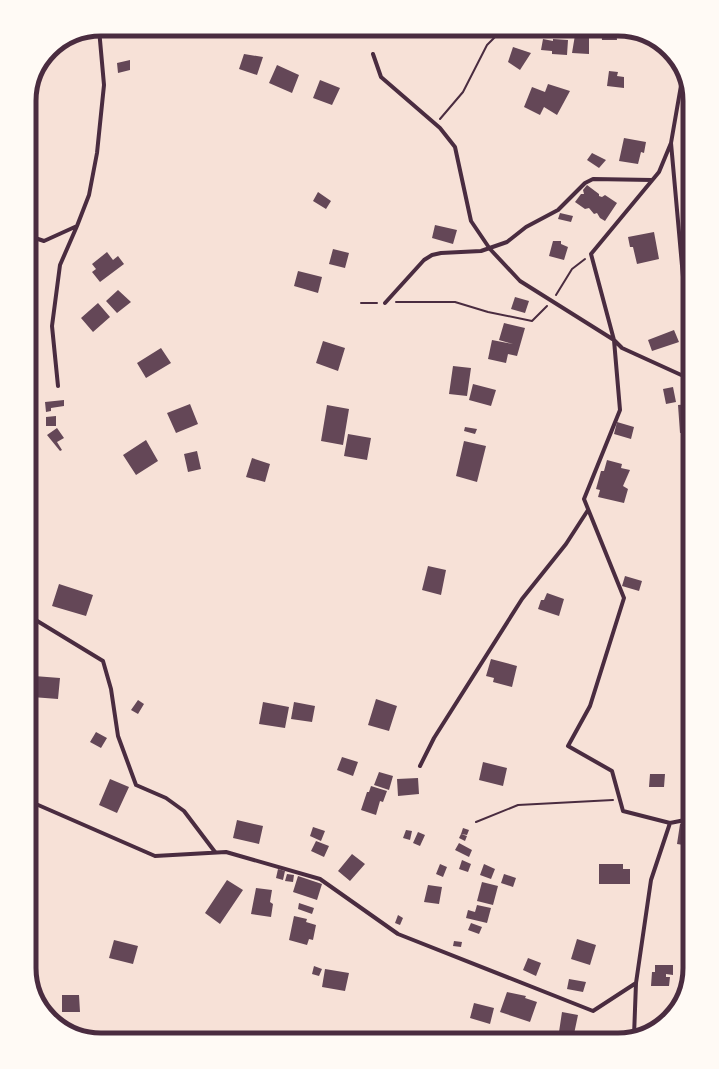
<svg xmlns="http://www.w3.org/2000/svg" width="719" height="1069" viewBox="0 0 719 1069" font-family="'Golos Text',sans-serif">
<rect width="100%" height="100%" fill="#f7e1d7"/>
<path fill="#644757" d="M337,29H348L346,35L336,31Z
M569,29H587V32Z
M601,29H616L617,40H602Z
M575,35L589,36V54L572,53Z
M543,39L553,41V39L568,40L567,55L552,54V51L541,50Z
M513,47L531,53L520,70L508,62Z
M244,54L263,57L257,75L239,69Z
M130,60V70L118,73L117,63Z
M277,65L299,75L292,93L269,83Z
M609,71L618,72L617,76L624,77V88L607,86Z
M320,80L340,88L332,105L313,98Z
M548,84L570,91L557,115L544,107L540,115L524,107L532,87L545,92Z
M624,138L646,142L644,153L641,152L638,164L619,161Z
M592,153L606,160L599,168L587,160Z
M587,185L599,194V196L602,197L605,195L617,203L605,221L600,218L597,213L594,214L589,208L585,209L575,202L581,194H584L583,190Z
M318,192L331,201L326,209L313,201Z
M560,213L573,216L571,222L558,219Z
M435,225L457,230L453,244L432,238Z
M654,232L659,259L637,264L633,247H630L628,237Z
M553,241H561V244L568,247L564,260L549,256Z
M333,249L349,253L345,268L329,264Z
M107,252L113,260L118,256L124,264L100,282L92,272L96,269L92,264Z
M298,271L322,277L318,293L294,286Z
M118,290L131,302L117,313L106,301Z
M515,297L529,301L525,313L511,309Z
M98,303L110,317L93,332L81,318Z
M504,323L525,328L517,356L508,354L506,363L488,359L492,340L513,344L499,340Z
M674,330L679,342L652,351L648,340Z
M323,341L345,348L338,371L316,363Z
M161,348L171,363L146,378L137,363Z
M453,366L471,368L467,396L449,394Z
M473,384L496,390L491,406L469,400Z
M673,387L676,402L666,404L663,389Z
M64,400V406L51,408V411L46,412L45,402Z
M190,404L198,424L176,433L167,413Z
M690,404V432L680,433L678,405Z
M327,405L349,409L343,445L321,441Z
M56,416V426H46V417Z
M617,422L634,427L631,439L614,434Z
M465,427L477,429L475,434L464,431Z
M57,428L64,438L57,442L62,450L60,451L47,435Z
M348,434L371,438L367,460L344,456Z
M146,440L158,461L136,475L123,455Z
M464,441L486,446L477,482L456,476Z
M197,451L201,469L188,472L184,454Z
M252,458L270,464L265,482L246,477Z
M607,460L622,464L621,468L630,470L623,486L628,489L624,503L598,497L600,490L596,489L601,471H604Z
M428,566L446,570L441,595L422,590Z
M625,576L642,581L639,591L622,586Z
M59,584L93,595L86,616L52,606Z
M547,593L564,599L559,616L538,609L541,600H544Z
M491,659L517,666L512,687L493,682L494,678L486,676Z
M34,676L60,678L58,699L32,697Z
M376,699L397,706L389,731L368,725Z
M138,700L144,704L138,714L131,710Z
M263,702L289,707L285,728L259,724Z
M294,702L315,706L312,722L291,719Z
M96,732L107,738L101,748L90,742Z
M342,757L358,762L353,776L337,770Z
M483,762L507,768L503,786L479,780Z
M379,772L393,776L389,790L374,785Z
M650,774H665L664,787H649Z
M418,778L419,794L398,796L397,779Z
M110,779L129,787L117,813L99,805Z
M371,786L387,791L383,802L380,801L376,815L361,810L367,792H369Z
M237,820L263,826L259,844L233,838Z
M689,822L690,846L677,844L680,824L689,825Z
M313,827L325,831L321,841L310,836Z
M463,828L469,830L467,835L461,834Z
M406,830L412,831L410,840L403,838Z
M418,832L425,835L420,846L413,843Z
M461,834L467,836L465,841L459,838Z
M316,841L329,846L324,857L311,851Z
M459,843L472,850L469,857L455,850Z
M352,854L365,864L350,881L338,871Z
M462,860L471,864L468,872L459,869Z
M440,864L447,867L443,877L436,874Z
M484,864L495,869L491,879L480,875Z
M599,864H623V869H630V884H599Z
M278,869L285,871L283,880L276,878Z
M287,874L294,875L293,882L285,881Z
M504,874L516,878L513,887L501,883Z
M298,876L322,884L317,900L293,892Z
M227,880L243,890L220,924L205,913Z
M482,882L498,886L493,905L477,901Z
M428,885L442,887L439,904L424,902Z
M256,888L272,890L270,902L273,904L271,917L251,914Z
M299,903L314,908L312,914L298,909Z
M477,905L491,908L487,923L466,918L468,910L475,912Z
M398,915L403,918L400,925L395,923Z
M294,916L307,919L306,922L316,925L313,940L309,939L307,945L289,940Z
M471,923L482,927L479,934L468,930Z
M577,939L596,945L590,965L571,959Z
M114,940L138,946L133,964L109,958Z
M454,941L462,942L461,947L453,946Z
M528,958L541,963L536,976L523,970Z
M655,965H673V975L666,974V977H670L669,986H651L652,972H655Z
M314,966L322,969L319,976L312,974Z
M325,969L349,973L345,991L322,987Z
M569,979L586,982L583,992L567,989Z
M507,992L526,996L525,998L537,1002L530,1022L500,1012Z
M62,995H79L80,1012H62Z
M474,1003L494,1008L490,1024L470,1018Z
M562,1012L578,1015L574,1034L559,1032Z"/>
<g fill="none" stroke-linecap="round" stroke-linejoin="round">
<path stroke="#4a2c40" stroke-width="2" d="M440,119L463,92L487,45L503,29
M556,295L572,269L585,259
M396,302H455L488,312L532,321L547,306
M361,303H377
M476,822L518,805L613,800"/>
<path stroke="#4a2c40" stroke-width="4" d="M373,54L381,77L440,128L455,147L471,221L490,249L520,281L614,340L622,348L690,379
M683,74L671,143L690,355
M29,236L44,241L77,226L89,195L97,153L104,85L99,29
M385,303L424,260L432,255L441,253L481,251L507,242L526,227L558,210L585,183L593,179L652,180
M58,386L52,326L60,265L77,226
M34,619L103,661L111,689L118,736L136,785L166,798L184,811L215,852
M420,766L434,738L522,599L566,544L588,510
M29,801L155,856L226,852L320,879L398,934L593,1011L636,983
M670,823L690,819
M634,1036L636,983L651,880L670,823L623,811L612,771L568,746L590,706L624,598L584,499L620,410L614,340L591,254L659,172L671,143"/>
</g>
<path d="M0 0H719V1069H0ZM101 36H618A65 65 0 0 1 683 101V968A65 65 0 0 1 618 1033H101A65 65 0 0 1 36 968V101A65 65 0 0 1 101 36Z" fill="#fffaf5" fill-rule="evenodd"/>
<path fill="none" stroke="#4a2c40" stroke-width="5" d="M101 36H618A65 65 0 0 1 683 101V968A65 65 0 0 1 618 1033H101A65 65 0 0 1 36 968V101A65 65 0 0 1 101 36Z"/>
</svg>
